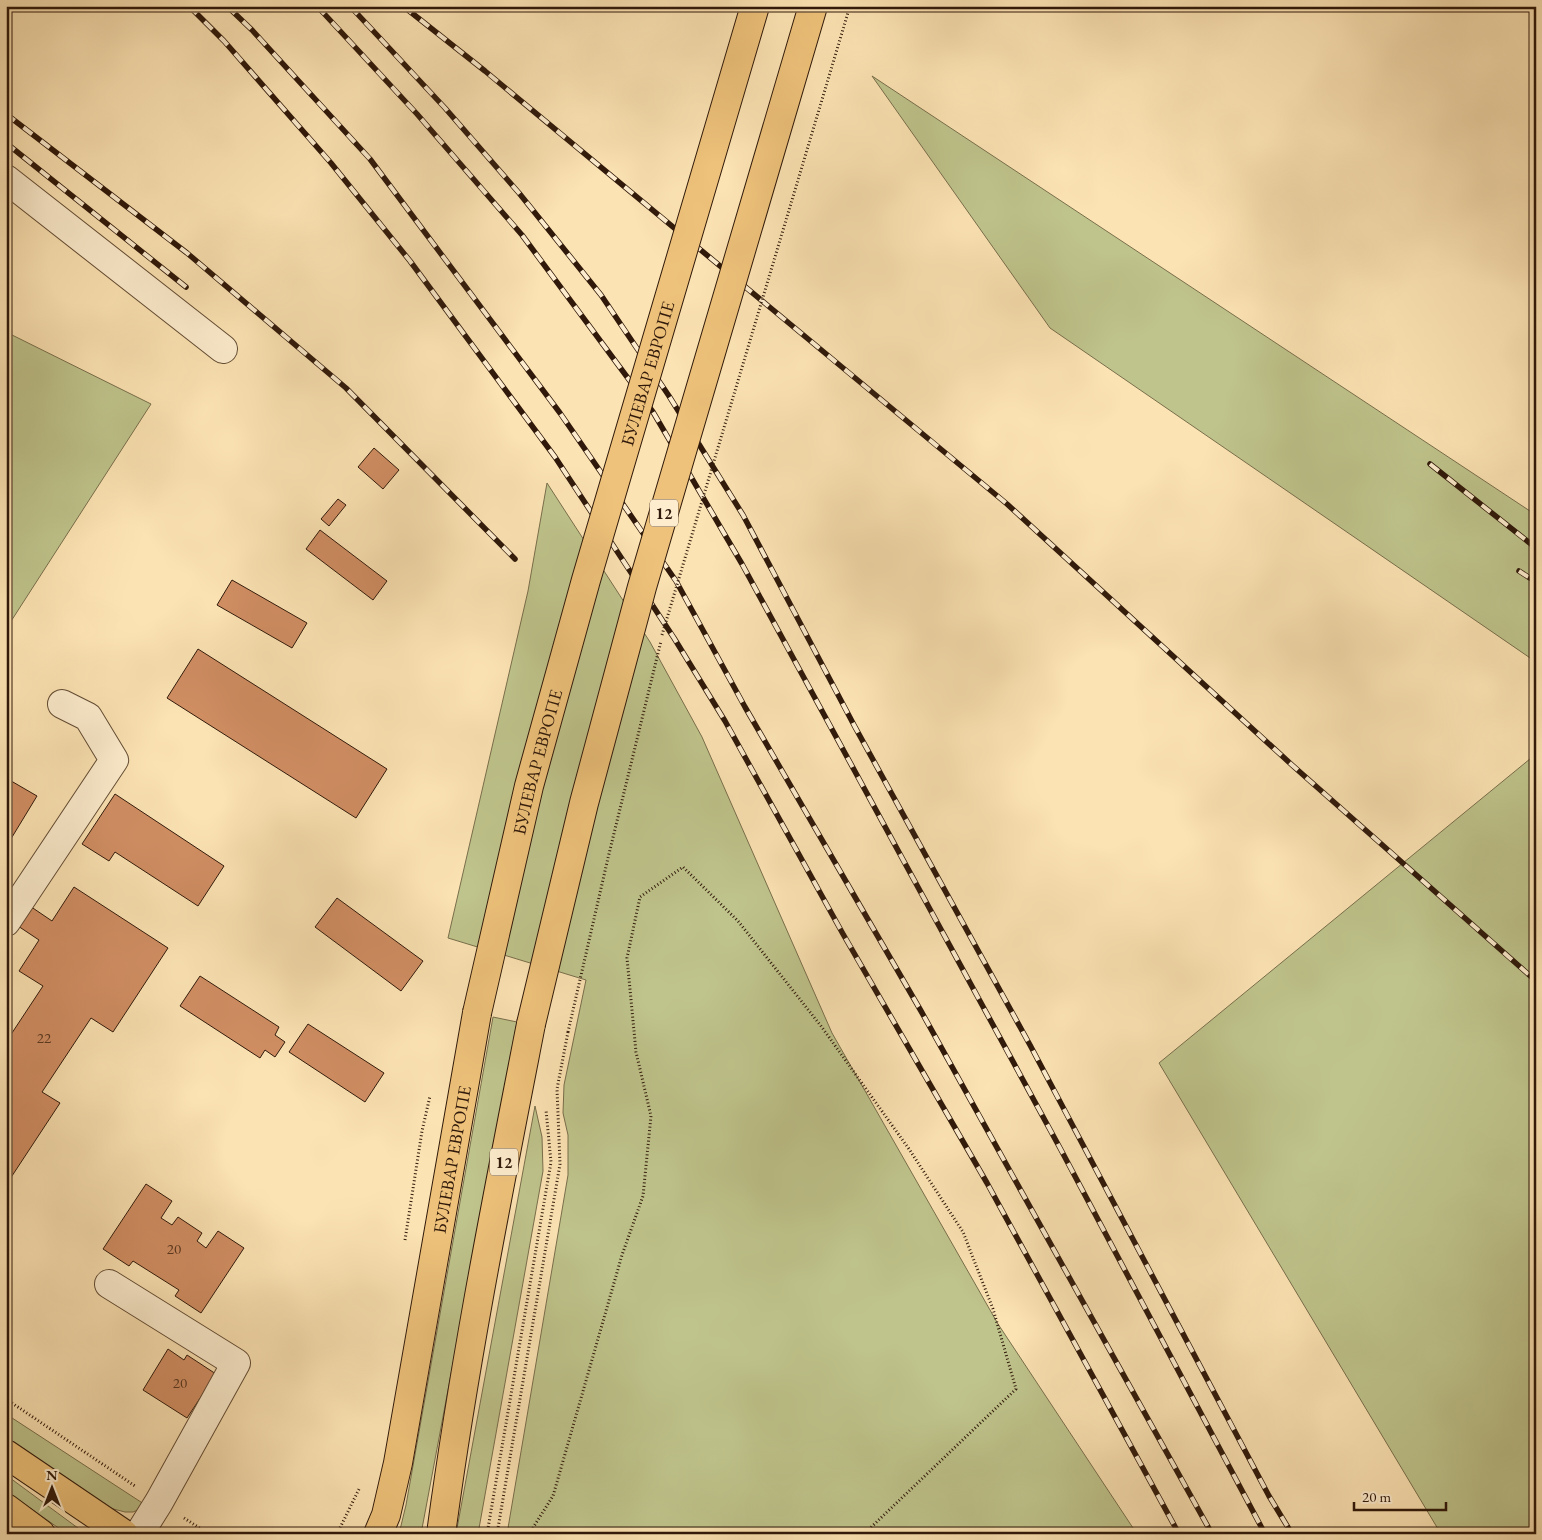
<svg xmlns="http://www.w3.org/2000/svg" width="1542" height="1540" viewBox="0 0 1542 1540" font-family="'EB Garamond',serif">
<rect width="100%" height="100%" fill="#fce3b3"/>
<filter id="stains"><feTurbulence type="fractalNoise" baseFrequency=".004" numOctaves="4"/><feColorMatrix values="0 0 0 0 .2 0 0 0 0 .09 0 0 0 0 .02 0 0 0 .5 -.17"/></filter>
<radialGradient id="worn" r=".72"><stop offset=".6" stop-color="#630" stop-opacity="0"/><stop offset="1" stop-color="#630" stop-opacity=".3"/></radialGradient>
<path fill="#bfc48c" stroke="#786e4b" d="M872,76L1536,515V662L1050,328Z
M6,332L151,404L6,629Z
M547,483L650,642L702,737L832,1033L998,1324L1137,1534H507L568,1175V1135L563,1113L564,1085L586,980L448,938L528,591Z
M1536,754V1534H1441L1159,1063Z
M493,1017L517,1022L421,1534H399L406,1505Z
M535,1106L542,1137L543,1171L478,1534H456Z
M6,1414L147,1506L133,1512H125L102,1506L6,1437Z
M6,1475L86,1534H67L6,1491Z"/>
<path fill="#d18e63" stroke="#30190a" d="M374,448L399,470L383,489L358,467Z
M338,499L346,505L329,526L321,519Z
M320,530L387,581L373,600L306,549Z
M232,580L307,623L292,648L217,605Z
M198,649L387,769L356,818L167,698Z
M6,778L37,796L6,847Z
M115,794L224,866L198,906L115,852L109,861L82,844Z
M74,887L168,948L113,1032L91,1018L42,1092L60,1103L8,1182L6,1181V1042L43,986L19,971L39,940L12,922L24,902L52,921Z
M337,898L423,961L401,991L315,927Z
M200,976L279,1027L275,1035L285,1042L275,1057L265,1050L260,1058L180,1006Z
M308,1024L384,1073L365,1102L289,1052Z
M146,1184L172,1201L161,1218L172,1225L178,1217L202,1233L197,1241L206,1248L218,1231L244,1248L201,1313L175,1296L179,1290L133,1261L129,1266L103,1249Z
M168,1349L184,1360L187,1355L216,1374L187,1418L143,1390Z"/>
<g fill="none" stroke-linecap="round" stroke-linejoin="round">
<g stroke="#634c34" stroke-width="30">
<path id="minor" d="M6,179L223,349
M6,922L114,760L88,717L62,704
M109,1284L236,1363L159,1502L139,1534"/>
</g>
<g stroke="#30190a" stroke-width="30">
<g id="major">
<path d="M6,1454L124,1534"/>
<path d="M6,1508L41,1534"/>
<path id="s1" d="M378,1534L386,1515L398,1463L477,1013"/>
<path d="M441,1534C464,1363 498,1193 531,1024"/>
</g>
</g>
<path stroke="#30190a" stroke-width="3" stroke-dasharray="1 2.5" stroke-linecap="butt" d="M405,1240L422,1131L430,1096
M6,1399L135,1486
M184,1518L209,1534
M330,1534H332
M337,1534L360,1487
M487,1534L551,1162L546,1110
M497,1534L560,1164L557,1089L568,1032
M529,1534L553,1496L622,1255L643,1196L651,1116L636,1052L627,958L640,897L683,867L738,921L821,1026L909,1149L963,1232L993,1309L1016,1389L864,1534"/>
<use href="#minor" stroke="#fdedce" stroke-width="28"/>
<use href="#major" stroke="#eec27a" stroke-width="28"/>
<g stroke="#30190a" stroke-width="5.5">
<path id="rail" d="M189,6L224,41L331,163L410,261L555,457L674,638L725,721L843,934L987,1183L1179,1534
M227,6L252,30L370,159L560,413L676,581L745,707L921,1011L1212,1534
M317,6L417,114L522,235L653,412L742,564L1060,1148L1265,1534
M350,6L445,108L519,193L601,295L669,396L743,515L855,727L1030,1045L1269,1496L1292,1534
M403,6L485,71L1007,504L1292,765L1536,981
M6,114L187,253L346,388L515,559
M6,143L186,287
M1430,464L1536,548
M1519,571L1536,582"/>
</g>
<use href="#rail" stroke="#fdedce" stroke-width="4" stroke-dasharray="11" stroke-linecap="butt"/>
<g stroke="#30190a" stroke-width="30" stroke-linecap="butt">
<g id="major-bridge">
<path id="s2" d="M477,1013L529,786L586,580L755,6"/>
<path d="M531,1024L584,803L642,587L813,6"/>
</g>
</g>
<path stroke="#30190a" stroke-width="3" stroke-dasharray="1 2.5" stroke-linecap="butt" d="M662,635L850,6
M568,1032L608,858L661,641"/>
<use href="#major-bridge" stroke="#eec27a" stroke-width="28"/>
</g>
<g text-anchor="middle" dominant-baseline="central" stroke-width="4" stroke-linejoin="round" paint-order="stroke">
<g font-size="15" fill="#583620">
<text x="44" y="1037">22</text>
<text x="174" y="1248">20</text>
<text x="180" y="1382">20</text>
</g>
<g fill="#fdedce" stroke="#6e5945" stroke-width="1">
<rect x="650" y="499.5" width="28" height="27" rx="4"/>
<rect x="490" y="1148.5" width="28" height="27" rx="4"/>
</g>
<g font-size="16" font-weight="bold" fill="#30190a">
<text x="664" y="513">12</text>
<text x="504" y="1162">12</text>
</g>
<g font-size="18" fill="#30190a" stroke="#fdedce">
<text stroke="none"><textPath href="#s2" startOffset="662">БУЛЕВАР ЕВРОПЕ</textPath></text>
<text stroke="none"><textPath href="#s2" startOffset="258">БУЛЕВАР ЕВРОПЕ</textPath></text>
<text stroke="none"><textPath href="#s1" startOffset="382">БУЛЕВАР ЕВРОПЕ</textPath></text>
</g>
</g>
<rect width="1542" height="1540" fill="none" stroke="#fce3b3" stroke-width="25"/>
<rect x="8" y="8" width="1527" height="1525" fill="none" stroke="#30190a" stroke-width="2.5"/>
<rect x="12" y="12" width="1517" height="1515" fill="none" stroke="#30190a"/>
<g transform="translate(52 1488)" stroke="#fdedce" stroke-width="4" paint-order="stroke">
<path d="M0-4L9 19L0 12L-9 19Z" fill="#30190a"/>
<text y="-8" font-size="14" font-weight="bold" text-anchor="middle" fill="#30190a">N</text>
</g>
<path d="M1354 1502v8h92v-8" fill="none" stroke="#30190a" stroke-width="2.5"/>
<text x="1362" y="1502" font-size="15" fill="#30190a" stroke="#fdedce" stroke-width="4" paint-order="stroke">20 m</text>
<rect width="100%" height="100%" filter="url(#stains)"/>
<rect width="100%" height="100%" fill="url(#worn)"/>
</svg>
